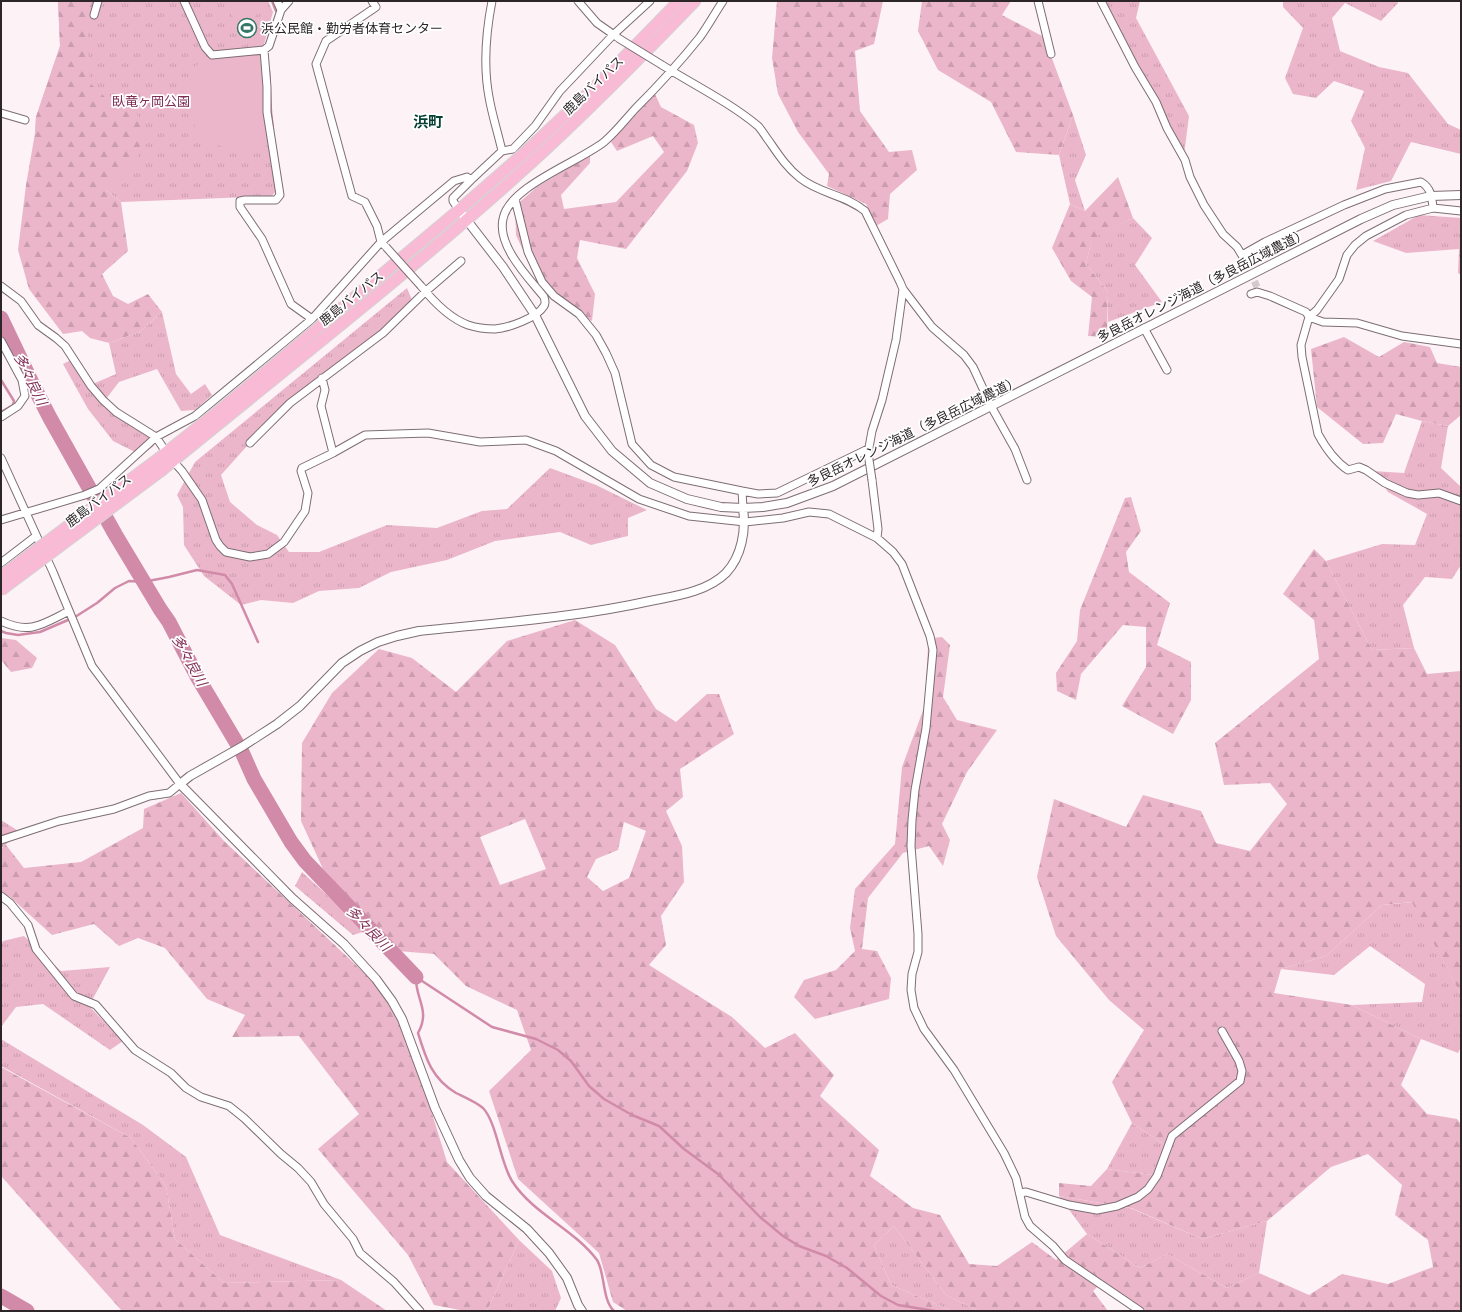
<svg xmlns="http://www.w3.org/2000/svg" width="1462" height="1312" viewBox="0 0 1462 1312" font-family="Barlow,'Noto Sans JP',sans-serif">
<defs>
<pattern id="grass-tufts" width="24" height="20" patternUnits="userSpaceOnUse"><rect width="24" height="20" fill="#ebb6ca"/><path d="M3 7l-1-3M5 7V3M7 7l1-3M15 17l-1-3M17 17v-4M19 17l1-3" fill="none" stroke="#ca9cae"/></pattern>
<pattern id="forest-firs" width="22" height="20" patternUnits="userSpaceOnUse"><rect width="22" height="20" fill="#ebb6ca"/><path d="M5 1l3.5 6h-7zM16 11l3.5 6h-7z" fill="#ca9cae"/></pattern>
</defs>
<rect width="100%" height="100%" fill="#fdf3f7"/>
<path fill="url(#grass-tufts)" d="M58,1H268L273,12L261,56L265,114L276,191L272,196L121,202L35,133L36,117L60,46Z
M1105,1H1140L1136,18L1189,116L1184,155Z
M1283,1H1397L1398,3L1381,21L1345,3L1332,18L1340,51L1379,67L1408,73L1448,124L1461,130V154L1411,142L1391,181L1356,190L1365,148L1351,121L1364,91L1334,81L1316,98L1293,94L1285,78L1303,28L1283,7Z
M1073,115L1086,155L1075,180L1085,211L1070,204L1059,155Z
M1419,215L1461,218V275L1458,273L1459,249L1406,253L1373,241Z
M1133,218L1152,238L1135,265L1162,302L1108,322V292L1086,264L1092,238Z
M407,288L412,300L385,336L272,418L221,475L230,502L257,525L277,535L289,552H319L387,525L437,528L482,511L507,509L550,468L596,485L647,510L628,518V536L591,545L560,532L495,541L447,560L391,572L359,588L319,591L293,603L261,600L241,605L204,576L184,545L183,507L177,495L195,462Z
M162,312L176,374L191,394L205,384L212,395L195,410L181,411L157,369L119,382L106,399L145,428L154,446L141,455L113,441L88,409L63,364L71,360L88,386L116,374L109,343L139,332Z
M1422,421L1448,426L1441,468L1461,487V565L1452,579L1425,577L1403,605L1414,648L1372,650L1326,561L1382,544L1415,545L1427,514L1388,492L1373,471L1404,473Z
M1,820L20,832L1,849Z
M302,872L366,931L353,935L295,886Z
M1413,902L1461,995V1047L1458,1053L1421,1039L1352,1005L1422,1002L1425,984L1370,946L1334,975L1281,969L1326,956L1382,905Z
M24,936L61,971L110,967L89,1006L123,1041L110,1050L43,1004L16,1007L1,1027V944L3,941Z
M1,1039L143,1125L186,1157L220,1235L341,1280L224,1283L175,1239L166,1186L131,1138L1,1066Z
M1132,1123L1165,1145L1153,1175L1107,1169Z
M1059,1196L1130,1208L1202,1239L1267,1221L1259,1273L1227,1288L1167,1254L1140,1268L1087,1234Z
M894,1226L946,1295L979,1311H952L891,1285L874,1245Z
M519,1240L552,1271L561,1298L555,1311H487Z"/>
<path fill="url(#forest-firs)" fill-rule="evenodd" d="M58,1H94L87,27L90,83L107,99L132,103L143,128L139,156L106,190L121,202L128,251L102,274L113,296L128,304L148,294L162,312L139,332L109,343L90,338L82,331L63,334L29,289L18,250L26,185L35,133L36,117L60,46Z
M777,1H883L874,44L855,51L860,111L889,152L912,150L917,170L890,194L888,219L876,226L866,204L827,186L829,174L798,132L778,94L772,58Z
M922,1H1011L1002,15L1044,37L1073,115L1059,155L1016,152L991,102L938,70L918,31Z
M655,94L661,107L694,125L698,143L687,171L626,249L580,240L577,258L595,294L592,321L559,304L536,279L516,235L515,206L537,187L590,155V163L561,195L564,209L616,202L664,152L653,136L617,151L611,142Z
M1118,177L1133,218L1092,239L1086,264L1108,292L1107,337L1088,336L1092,297L1071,281L1052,248L1070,204L1085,211Z
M1344,337L1379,357L1404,342L1430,347L1437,363L1461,367V415L1448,426L1422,421L1396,414L1383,443L1363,444L1317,407L1311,349Z
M1131,497L1141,531L1126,552L1129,572L1170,603L1157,645L1191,662V700L1173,734L1122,706L1146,667V627L1123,625L1081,674L1076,700L1057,691L1056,673L1077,641L1080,610L1125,498Z
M1314,549L1326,561L1372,650L1414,648L1427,674L1461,671V995L1412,902L1382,905L1326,956L1281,969L1274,993L1352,1005L1421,1039L1401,1085L1427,1114L1457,1119L1461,1124V1311H1137L1102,1282L1093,1291L1108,1311H979L946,1295L894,1226L874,1245L891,1285L952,1311H627L613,1302L599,1253L518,1179L489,1091L531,1050L517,1010L466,986L434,954L398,951L323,869L301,821L302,743L332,693L379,649L412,658L456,692L507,641L575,620L615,645L656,709L676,722L707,694H719L734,734L680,769L683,797L666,811L682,846L684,882L661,916L666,945L649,965L732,1017L765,1048L795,1033L834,1075L820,1096L879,1150L870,1176L913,1208L940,1215L969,1264L997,1266L1032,1242L1056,1260L1087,1234L1140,1268L1167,1254L1227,1288L1259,1273L1309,1295L1342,1274L1388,1284L1433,1267L1428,1240L1395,1215L1402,1185L1368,1154L1331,1167L1267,1221L1202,1239L1131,1208L1059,1196V1183L1091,1186L1107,1169L1153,1175L1165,1145L1132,1123L1112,1082L1144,1030L1109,1000L1056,936L1037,877L1054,799L1126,827L1143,795L1201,811L1216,843L1250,851L1287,804L1270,783L1224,785L1215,743L1319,659L1314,620L1283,594ZM525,819L546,869L500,885L480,837ZM624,822L646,831L629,878L603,891L587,877L596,859L618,850Z
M942,637L950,645L943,697L957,720L997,730L967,772L942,824L950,840L943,866L929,846L903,853L868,898L862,949L877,951L891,978L889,999L815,1019L794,997L804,980L836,970L855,951L850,928L855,889L895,844L902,767L925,705L928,646L933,638Z
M1,638L16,640L37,658L32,668L11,672L1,660Z
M181,793L224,841L391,998L430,1107L447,1162L519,1240L487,1311H465L434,1305L408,1255L318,1149L359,1114L299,1036L232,1037L245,1015L207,999L165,948L138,938L119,946L94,924L52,935L9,896L1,895V849L6,845L24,868L81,862L143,828L144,809Z
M1,1067L131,1138L166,1186L175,1239L224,1283L341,1280L387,1311H122L1,1176Z"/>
<path fill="#ebb6ca" d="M238,1H266L269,11L255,15L262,40L241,46L229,4Z
M261,56L265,114L270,145L234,151L215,144L199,134L182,102L180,90L195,66L212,58Z"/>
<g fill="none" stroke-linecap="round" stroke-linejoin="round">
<path stroke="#d18ba8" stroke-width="2.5" d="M272,1L276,11
M269,71L271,112L273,130
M1,380L14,401L13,405L1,412
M1,631L6,633L18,635L40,632L75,617L97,603L115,588L129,581L143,582L169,577L197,570L225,575L232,584L258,642
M416,977L492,1027L536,1039L558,1050L571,1061L589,1086L604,1099L632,1115L659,1126L684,1149L718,1174L760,1217L783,1236L799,1246L826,1256L847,1268L881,1296L898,1305L935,1311
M416,977C415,999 431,1010 418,1033C426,1059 432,1079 456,1093C464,1097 476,1102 483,1108C497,1123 500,1162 512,1181C533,1214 574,1229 597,1260C605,1272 602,1300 614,1311"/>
<path stroke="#d18ba8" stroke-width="15" d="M1,318L33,385L50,418L115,534L160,609L169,622L198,678L242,752L254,779L291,842L305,861L416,977
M1,1296L27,1311"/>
<path stroke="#d3cace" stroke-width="7" stroke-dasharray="7 3.5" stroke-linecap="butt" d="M1246,262L1257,287"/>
<g stroke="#7d6e74" stroke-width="9">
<path id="minor" d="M184,1L205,47L212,55L264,50L269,46L281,10L289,1
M277,1L281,10
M372,1L376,7L326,41L316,64L352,196L365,202L377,226L381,242L384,245
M492,1C486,32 483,65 489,97C492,115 498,133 502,151
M578,1L597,23L617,37
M1038,1L1051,54
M1101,1L1135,67L1156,102L1167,128L1185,160L1190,177L1204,205L1223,234L1237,247L1246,262
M94,15L98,1
M264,50L267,87V112L280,195L276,200H245L240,201V207L262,239L291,304L312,319
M662,65C694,85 729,102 758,126C762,130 765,136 769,141C778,154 787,168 800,178C820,194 844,194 865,211L900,282L903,289L932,327L964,355L973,367L991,406L1015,449L1027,480
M1,113L25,120
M515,199L528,252L542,282L554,296L579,314L596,335L606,353L615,373L632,444L651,465L674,477L742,491
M1433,208L1461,211
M459,210L453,201V198L471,180
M1242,255L1265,242L1344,205L1385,189L1421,182C1431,188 1432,197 1433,208L1406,215L1366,236L1355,245L1347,255L1339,279L1317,310L1309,317L1301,345L1302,357L1318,434C1325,447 1336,462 1348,470L1359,467L1366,470L1385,483L1407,493L1418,495L1439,493L1461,501
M1,286L21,301L38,325L56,338L65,346L91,386L103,400L116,412L156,437L166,452
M421,286C433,301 449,318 468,325C477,328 486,329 495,329C508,328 537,318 544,306C546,303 545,300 544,297C528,277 497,246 503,219C509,186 579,162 604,142C615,133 625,120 635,109C658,86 680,62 700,37C708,26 715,13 723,1
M1251,294L1257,292L1270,296L1306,312L1309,317L1323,322L1357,323L1402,336L1461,344
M1144,328L1167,370
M1,341L22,380L25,396L18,406L1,417
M322,378L325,390L321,406L333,453
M250,443L290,403L383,333L425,292L461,261
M868,453L872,431L882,400L896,340L903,289
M1,458L53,572L92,666L180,784L169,793L149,796L114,809L59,821L1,840
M173,461L182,471L202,500L216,540L220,546L226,552L250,557L268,554L284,542L305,511L308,493L301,471L302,468L333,453L365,435L428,433L480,442L526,440L556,451L639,499L689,516L745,522L783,518L809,512L829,514L877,538L893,552L902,564L930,636L933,650L926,728L915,790L912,820L911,846L918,934V952L912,974L911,990L914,1008L924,1029L954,1070L1004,1153L1016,1178L1025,1217L1030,1226L1053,1246L1065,1260L1140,1311
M872,480L878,529L877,538
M743,508L742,491L758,494L777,493L868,449
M1,520L85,495L99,489L156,437L195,416L312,319L381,242L454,181L467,177L471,180L502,151L513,149L535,126L560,91L613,35L650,1
M1,563L36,536
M1,621C30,635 43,624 69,611
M1,896L10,903L28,925L36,949L74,996L96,1005L135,1050L171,1073L186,1088L201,1097L229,1106L244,1118L281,1154L298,1168L311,1182L324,1204L353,1239L360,1253L394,1282L420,1311
M1020,1193L1026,1192L1069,1205L1097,1210L1117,1206L1138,1197L1148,1189L1157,1176L1172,1136L1240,1081L1242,1071L1239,1061L1222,1031"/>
</g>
<g stroke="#7d6e74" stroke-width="10">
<path id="tertiary" d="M459,210L503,267L535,315L585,416L612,451L650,483L687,499L721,507L743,508L763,507L787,503L833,486L1361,219L1393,205L1431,196L1461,195
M582,1311L578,1305L567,1278L549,1253L527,1229L486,1196L470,1178L459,1160L435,1108L402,1019L392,1001L376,979L344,944L292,898L180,784L190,776L243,746L277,724L300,706L342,663L360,651L378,642L397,636L419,631C496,623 574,618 650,601C675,596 707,592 726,573C742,556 746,530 743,508"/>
</g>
<g stroke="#d5d4d4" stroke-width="13">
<path id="trunk" d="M154,462L226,405L459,210L522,155L595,87L679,1
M162,470C286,368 413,270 532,162C589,110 642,56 695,1"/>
</g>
<use href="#minor" stroke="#fff" stroke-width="7"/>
<use href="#tertiary" stroke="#fff" stroke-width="8"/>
<use href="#trunk" stroke="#f8bad4" stroke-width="11"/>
<g stroke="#7d6e74" stroke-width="9" stroke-linecap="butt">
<path id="minor-bridge" d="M618,38L662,65
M386,247L421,286
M868,453L872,480"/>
</g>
<g stroke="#d5d4d4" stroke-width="13" stroke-linecap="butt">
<path id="trunk-bridge" d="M1,576L154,462
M1,590L162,470"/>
</g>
<use href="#minor-bridge" stroke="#fff" stroke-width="7"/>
<use href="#trunk-bridge" stroke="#f8bad4" stroke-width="11"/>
</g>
<defs>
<g id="stadium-ring" transform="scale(1)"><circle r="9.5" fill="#fff" stroke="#367665" stroke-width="1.5"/><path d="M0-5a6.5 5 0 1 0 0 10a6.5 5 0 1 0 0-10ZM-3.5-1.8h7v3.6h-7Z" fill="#367665"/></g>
</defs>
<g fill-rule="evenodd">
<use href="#stadium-ring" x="247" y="28"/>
</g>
<g text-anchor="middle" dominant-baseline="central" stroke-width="3.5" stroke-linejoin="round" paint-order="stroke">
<g font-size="13" fill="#2c2628" stroke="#fff" text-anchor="start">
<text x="261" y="28">浜公民館・勤労者体育センター</text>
</g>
<g font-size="13" fill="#2c2628" stroke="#fff">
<text transform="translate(593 85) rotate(-44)">鹿島バイパス</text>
<text transform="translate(1202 285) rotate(-27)">多良岳オレンジ海道（多良岳広域農道）</text>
<text transform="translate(351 298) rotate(-39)">鹿島バイパス</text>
<text transform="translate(913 431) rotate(-26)">多良岳オレンジ海道（多良岳広域農道）</text>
<text transform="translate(98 500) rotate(-37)">鹿島バイパス</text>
</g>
<g font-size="13" fill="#7f2d55" stroke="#fff">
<text x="151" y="101">臥竜ヶ岡公園</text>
</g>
<g font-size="14" font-style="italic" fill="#843159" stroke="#fff">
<text transform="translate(31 379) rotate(64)">多々良川</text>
<text transform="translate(190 660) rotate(61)">多々良川</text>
<text transform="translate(369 928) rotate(46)">多々良川</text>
</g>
<g font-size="15" font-weight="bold" fill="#053f32" stroke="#fff">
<text x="428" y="121">浜町</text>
</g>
</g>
<rect width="1462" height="1312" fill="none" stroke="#2c2628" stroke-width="4"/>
</svg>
